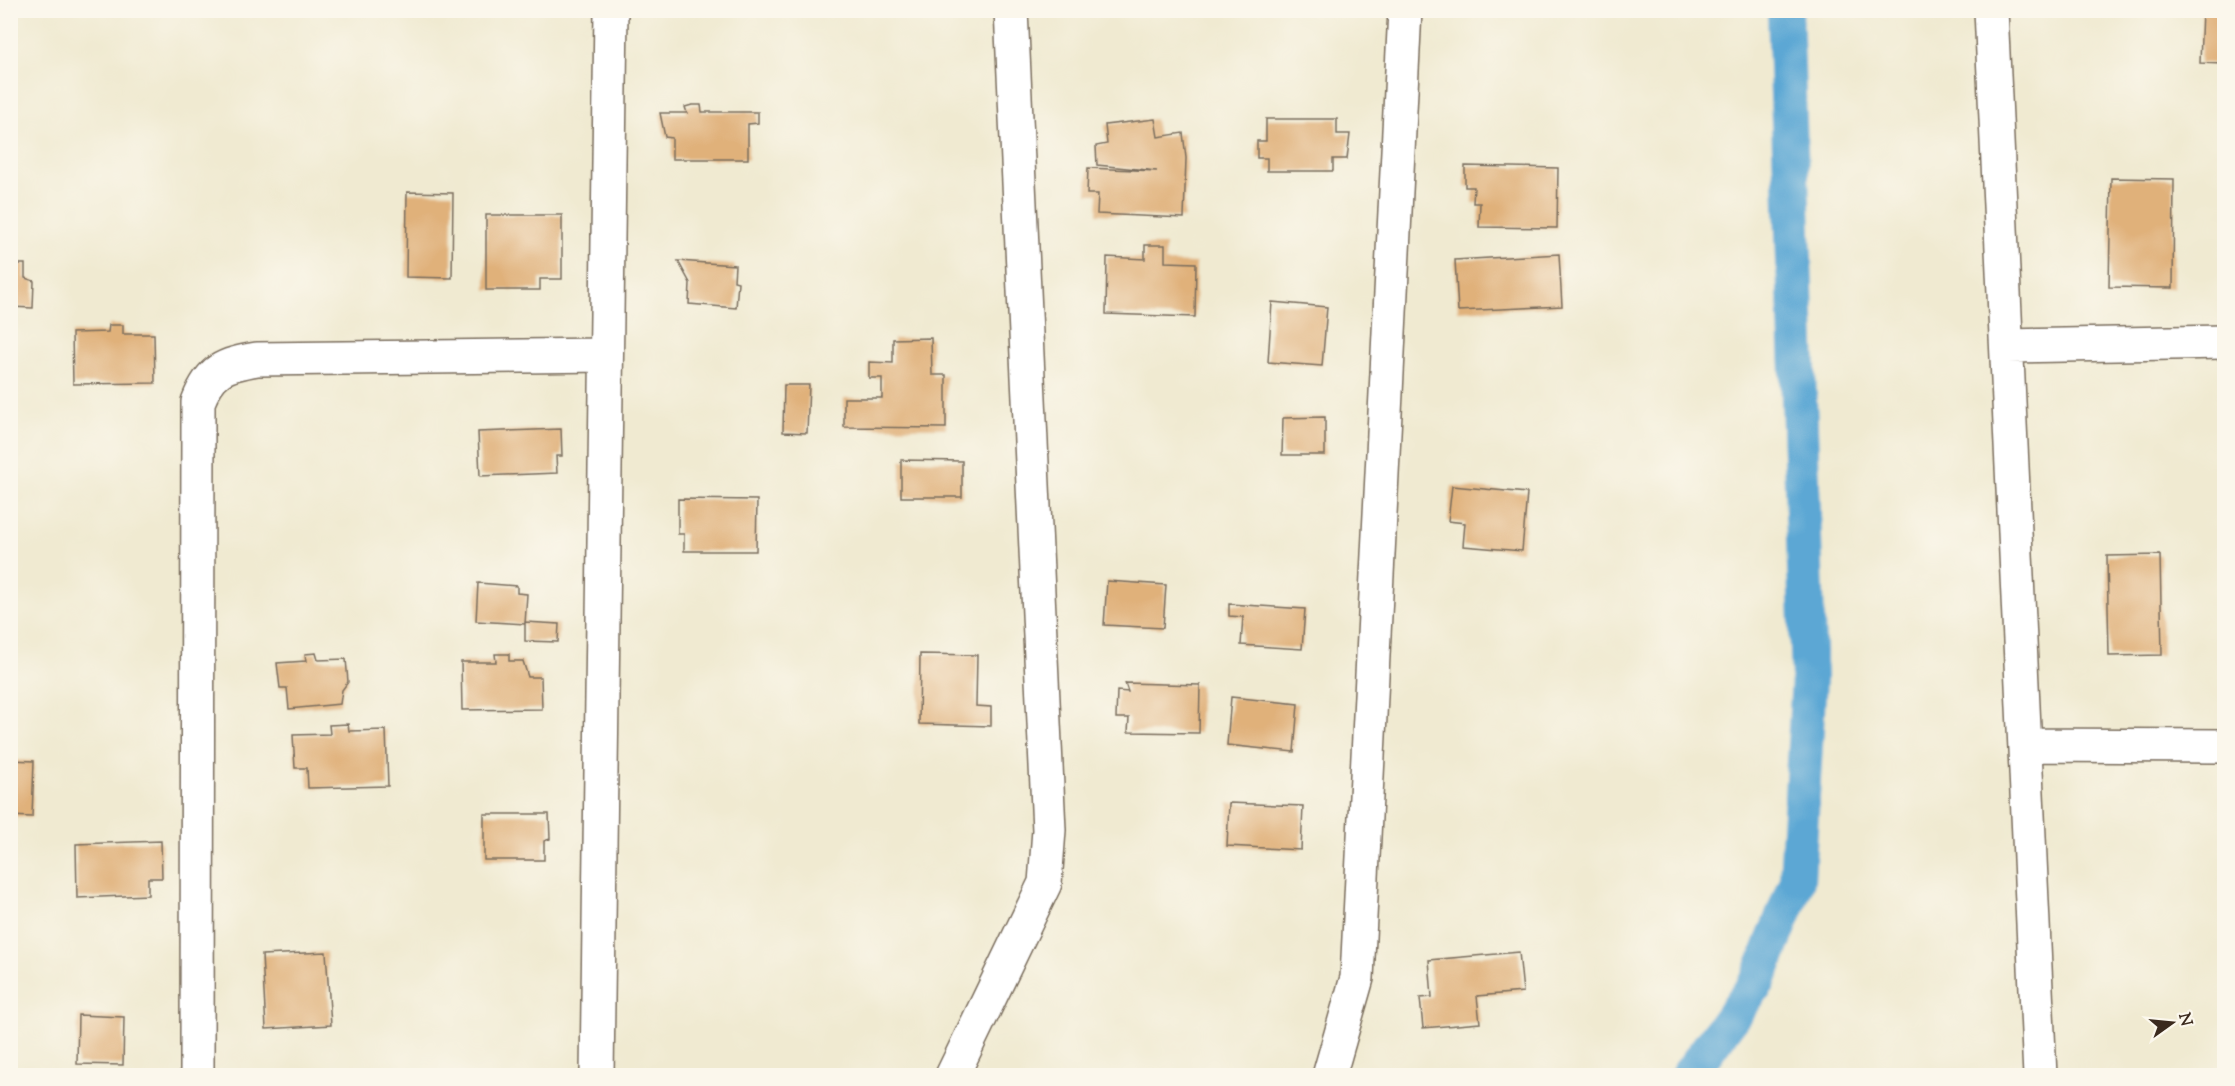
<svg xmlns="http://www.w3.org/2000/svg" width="2235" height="1086" viewBox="0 0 2235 1086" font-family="'Sorts Mill Goudy',serif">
<rect width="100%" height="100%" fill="#fbf7ec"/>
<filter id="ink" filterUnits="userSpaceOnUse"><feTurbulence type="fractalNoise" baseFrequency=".0167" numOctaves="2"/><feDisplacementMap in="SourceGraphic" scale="12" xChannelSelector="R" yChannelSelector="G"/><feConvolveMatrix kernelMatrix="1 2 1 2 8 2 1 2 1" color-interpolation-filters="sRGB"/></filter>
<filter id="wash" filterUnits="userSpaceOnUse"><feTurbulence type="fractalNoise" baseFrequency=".008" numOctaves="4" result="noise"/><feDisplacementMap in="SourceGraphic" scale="24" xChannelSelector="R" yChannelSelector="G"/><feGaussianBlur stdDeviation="1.35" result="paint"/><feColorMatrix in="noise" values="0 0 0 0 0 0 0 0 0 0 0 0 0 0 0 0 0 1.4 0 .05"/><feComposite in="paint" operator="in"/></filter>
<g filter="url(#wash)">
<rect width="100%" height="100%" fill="#f0ead1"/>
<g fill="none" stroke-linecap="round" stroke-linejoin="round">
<path stroke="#5ca7d4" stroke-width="36" d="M1688,1076L1758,981L1797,880L1809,678L1785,10"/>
</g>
<g id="blocks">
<path fill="#e0b17a" d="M2202,10H2224V64L2200,63Z
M692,105H701L702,112H758V123L748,124V159H672V138L665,137L660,113H687L685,107Z
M1155,119L1158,137L1183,133L1186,158L1184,218L1097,214L1098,194H1087L1088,168L1157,171L1097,165L1096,146L1107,144L1105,125Z
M1266,119H1337V134H1350L1347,159H1333V171H1267V158H1257V141H1266Z
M1465,166L1558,168L1557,228L1479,227L1480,203H1473L1474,187H1465Z
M2111,178L2174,179L2173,288L2109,287Z
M407,192L453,193L452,278L406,277Z
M486,215H562V279H540V290H486Z
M1145,245H1165V262L1196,263L1195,317L1106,314L1107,257L1145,259Z
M1559,254L1562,306L1458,311L1455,260Z
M678,261L735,265L734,281L738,282L736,308L689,304L690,283Z
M10,264H25V278L34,281L33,308L10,307Z
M1272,302L1327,307L1322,366L1268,362Z
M109,325H123V334H154L155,383L73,384L72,333L108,332Z
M931,338L932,375H946V428L844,427V398H882V378H869V362L893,363V339Z
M784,385H809L807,433L783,432Z
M1325,417V455H1282L1283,418Z
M561,429L562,456H556L557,473L480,476L478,432Z
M901,460L962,461V497H901Z
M1452,486L1527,493L1522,551L1463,546L1465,523L1448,521Z
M678,499L757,500L756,551H684V534H678Z
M2160,555L2162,655L2109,656L2107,556Z
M1107,581L1166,585L1163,628L1104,625Z
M478,583L517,586V593L527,594L525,624L476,621Z
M1229,604L1305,609L1302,649L1241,645L1243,617L1229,616Z
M525,622L559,624L558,642L525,641Z
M316,653L318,660L346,659L348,682L342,690L340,704L289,709L287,688H280L277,663L306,661L305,654Z
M495,654H509V661H523L528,677H541L542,709L462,710L461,662H496Z
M920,654L977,655L976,706L991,707V726L919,724Z
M1125,683L1200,685L1199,733L1128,732L1129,718H1116L1117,691L1128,692Z
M1231,697L1298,704L1294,752L1227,745Z
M348,724L349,731L386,730L388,786L308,788L307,768H295L293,735L330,734L329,725Z
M10,760L34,761L32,817L10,816Z
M1229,803L1303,806L1301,850L1227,846Z
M484,814H549L550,839L544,841V860H484Z
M161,841L162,878H148V895L77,898L76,844Z
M326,952L331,1025L266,1029L262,955Z
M1519,952L1523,992L1477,996L1480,1023L1423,1028L1420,998L1432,997L1429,960Z
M78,1015L124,1017L123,1065L77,1064Z"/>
</g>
</g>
<g filter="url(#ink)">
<use href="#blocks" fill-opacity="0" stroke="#7a6d5d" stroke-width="1.5"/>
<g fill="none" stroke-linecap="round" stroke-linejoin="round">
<g stroke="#7a6d5d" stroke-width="36">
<path id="street" d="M1991,10L2040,1076
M2007,346L2224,342
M2025,745L2224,746
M197,1076L198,402C211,369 223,365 257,359L606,355
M597,1076L611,10
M952,1076L1045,883L1049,830L1011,10
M1329,1076L1357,978L1405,10"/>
</g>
<use href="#street" stroke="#fff" stroke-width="33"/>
</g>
</g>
<rect width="2235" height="1086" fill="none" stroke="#fbf7ec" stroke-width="36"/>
<g transform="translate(2172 1023) rotate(75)" stroke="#fbf7ec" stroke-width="4.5" paint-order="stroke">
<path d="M0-4.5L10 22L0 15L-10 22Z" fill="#3b2a1e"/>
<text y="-9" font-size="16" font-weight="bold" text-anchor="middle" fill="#3b2a1e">N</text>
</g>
</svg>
